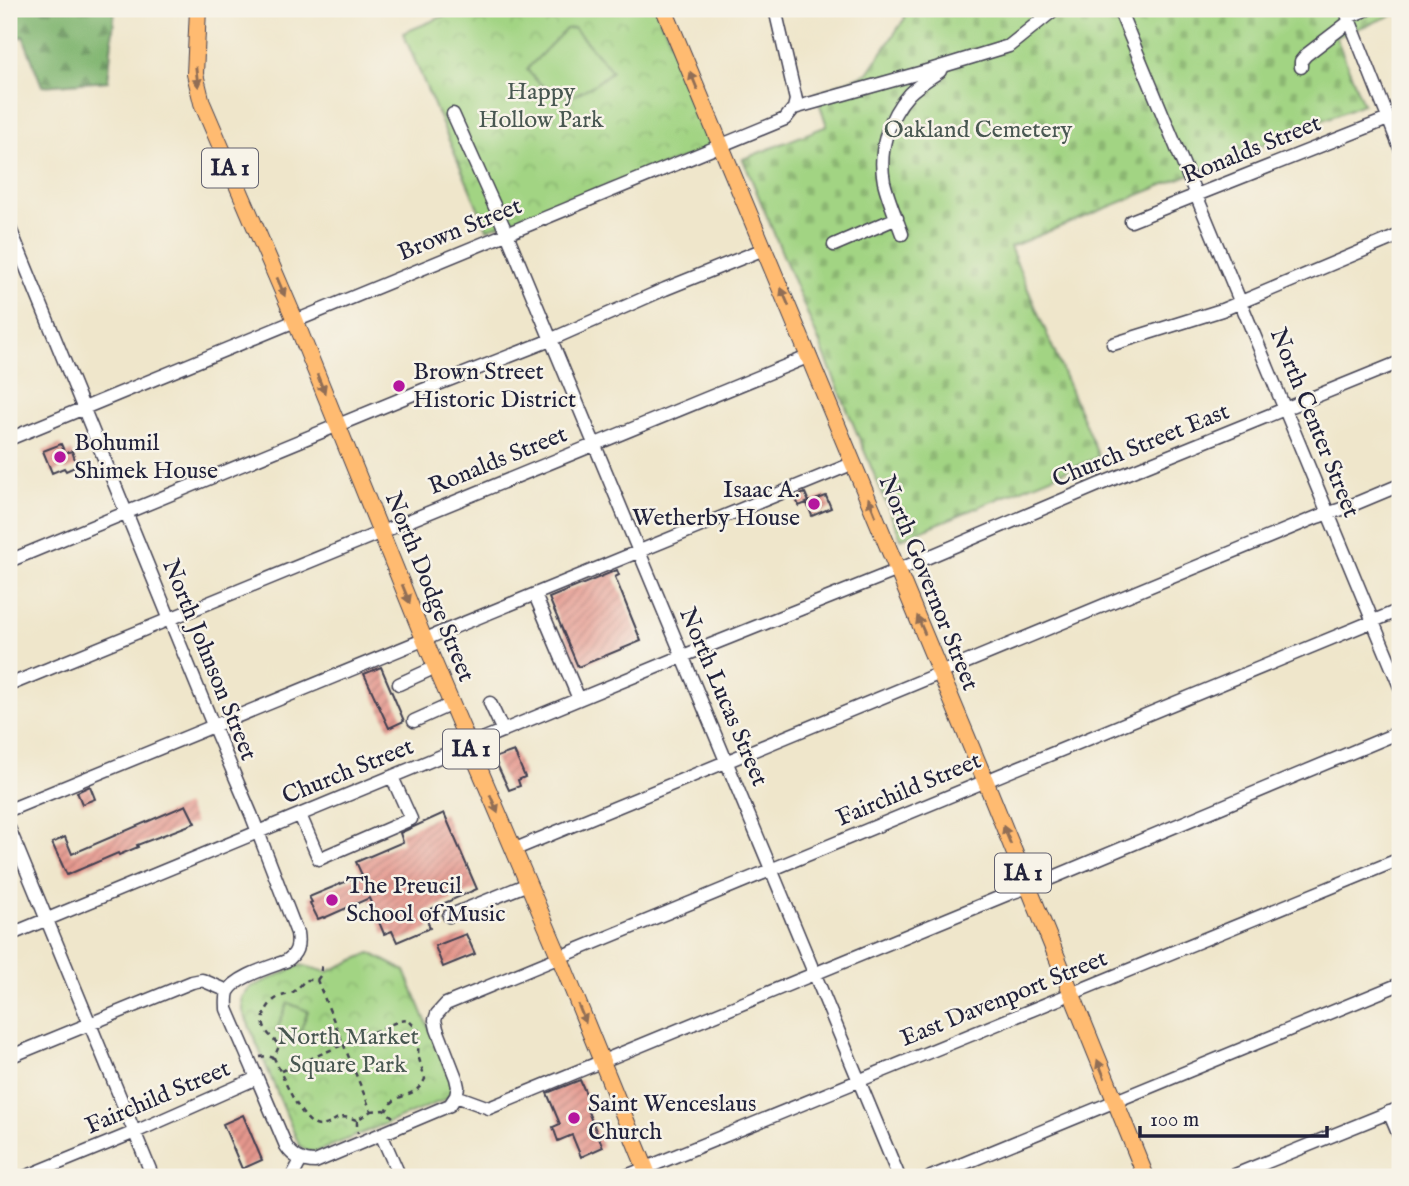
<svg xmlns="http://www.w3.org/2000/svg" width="1409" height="1186" viewBox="0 0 1409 1186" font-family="'IM FELL English',serif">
<defs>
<pattern id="forest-firs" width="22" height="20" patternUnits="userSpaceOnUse" patternTransform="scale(1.75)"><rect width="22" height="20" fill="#81b671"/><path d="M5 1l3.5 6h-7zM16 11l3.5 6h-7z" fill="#69945e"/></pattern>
<pattern id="cemetery-stones" width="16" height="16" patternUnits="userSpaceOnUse" patternTransform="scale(1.75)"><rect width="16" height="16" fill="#a2d483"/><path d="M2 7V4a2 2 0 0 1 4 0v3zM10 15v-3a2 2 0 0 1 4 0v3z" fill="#8bb672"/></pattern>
<pattern id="park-crowns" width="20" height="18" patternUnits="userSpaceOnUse" patternTransform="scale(1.75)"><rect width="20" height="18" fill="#a2d483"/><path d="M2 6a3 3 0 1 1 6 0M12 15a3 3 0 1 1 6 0" fill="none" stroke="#8bb672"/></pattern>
<pattern id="building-hatch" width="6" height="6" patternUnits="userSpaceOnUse" patternTransform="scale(1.75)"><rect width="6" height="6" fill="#e5978d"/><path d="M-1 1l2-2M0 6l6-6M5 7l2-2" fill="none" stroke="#b97b74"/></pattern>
</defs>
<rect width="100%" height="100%" fill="#f7f3e8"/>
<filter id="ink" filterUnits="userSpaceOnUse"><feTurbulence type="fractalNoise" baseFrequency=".0143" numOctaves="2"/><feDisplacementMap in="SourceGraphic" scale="14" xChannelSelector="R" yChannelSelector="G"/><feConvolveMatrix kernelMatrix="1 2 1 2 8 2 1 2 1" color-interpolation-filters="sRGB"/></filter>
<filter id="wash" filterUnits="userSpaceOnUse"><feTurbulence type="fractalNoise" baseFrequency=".00686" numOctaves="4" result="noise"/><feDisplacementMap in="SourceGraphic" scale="28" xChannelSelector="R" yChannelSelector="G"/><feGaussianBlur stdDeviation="1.57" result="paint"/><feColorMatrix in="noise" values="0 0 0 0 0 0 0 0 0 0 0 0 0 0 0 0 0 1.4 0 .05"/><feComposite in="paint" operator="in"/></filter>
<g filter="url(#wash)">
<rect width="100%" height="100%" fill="#efe6cb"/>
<path fill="url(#forest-firs)" stroke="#526c56" stroke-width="2" d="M9,9H115L108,81L42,86L23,36L9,44Z"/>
<path fill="url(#cemetery-stones)" stroke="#627b5f" stroke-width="2" d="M902,9H1400V12L1336,37L1363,104L1010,247L1099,457L901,539L743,159L827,126L816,93L868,73L905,18Z"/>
<path fill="url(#park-crowns)" stroke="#627b5f" stroke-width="2" d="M461,9H656L720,145L487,229L403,33Z
M370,953L405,971L452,1083V1093L444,1100L316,1152L306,1151L299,1145L243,1011L242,997L251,987L301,965L327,972Z"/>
<path fill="#a2d483" stroke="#627b5f" stroke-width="2" d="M574,28L612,71L594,85L569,98C551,93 538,85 527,69L566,29Z
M288,1003L308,1011L297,1039L276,1031Z"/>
<g id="blocks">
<path fill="url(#building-hatch)" d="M61,444L65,453L72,451L77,466L66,471L64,468L52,473L43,451Z
M805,493L809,502L799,506L795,497Z
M826,496L831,508L812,516L807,503Z
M617,570L619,575L615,577L641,641L578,667L549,598Z
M381,667L404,721L389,728L364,674Z
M514,751L525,777L518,780L520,786L509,790L494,758Z
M90,786L95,799L82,804L77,792Z
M186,805L195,823L137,845L138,847L119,855L118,853L67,875L52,843L65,837L72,854Z
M444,813L477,889L424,912L430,928L397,942L392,931L384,934L369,898L324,918L323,917L318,919L310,903L312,902L309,897L362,875L356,862L403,842L400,833Z
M466,934L475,954L443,967L435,946Z
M580,1080L593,1110L588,1112L603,1147L581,1157L572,1135L558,1141L553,1127L560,1124L547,1093Z
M243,1115L262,1160L242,1169L223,1124Z"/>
</g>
</g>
<g filter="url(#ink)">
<use href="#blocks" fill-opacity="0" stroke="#413f51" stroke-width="2"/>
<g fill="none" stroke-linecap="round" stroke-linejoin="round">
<g stroke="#413f51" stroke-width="15">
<path id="minor" d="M775,9L796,100L794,108
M1119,9L1400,687
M1345,9L1400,148
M1348,17L1368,9
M1301,67V61L1306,55L1349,22
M453,114L507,234L899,1177
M1131,221L1388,119
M9,226L213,725L251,814L297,933C299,946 297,954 286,961C270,967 235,977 228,992C226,998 227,1003 227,1009L257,1078
M902,234C896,217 888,199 884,182C878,151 888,117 909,94C918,85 930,78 940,71
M834,245L897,218
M1113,344L1222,310L1400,235
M9,439L785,119L794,108L930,70L1009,46L1055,9
M9,561L423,390L543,343L665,289L764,249
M535,595L579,699
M399,684L436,667
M9,685L810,356
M490,703L503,731
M414,721L452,704
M9,810L854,463
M300,815L319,859L411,819L392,777
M9,828L153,1177
M513,850L1317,517L1345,508L1400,485
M449,916L528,884
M9,935L683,656L898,570L1098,485L1400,362
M9,1057L192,982L202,980L228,991
M456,1096L489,1108L1008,894L1042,882L1400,732
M1389,1112L1400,1138
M381,1134L400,1177
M25,1177L135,1132L257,1078L286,1146C293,1157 302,1162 315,1162L450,1105L456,1096L458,1087L456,1078L437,1029L435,1020L437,1014L446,1004L1400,610
M292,1177L301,1160
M624,1177L1400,859
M931,1177L1400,984
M1230,1177L1400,1108"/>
</g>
<g stroke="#413f51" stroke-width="18">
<path id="major" d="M198,9L195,74L202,103L295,320L424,639L559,956L649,1177
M664,9L985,780L1146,1177"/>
</g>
<path stroke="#413f51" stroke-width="2.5" stroke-dasharray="5 5" stroke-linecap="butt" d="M317,980L320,976L322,963
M260,1057L267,1056L274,1058
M281,1071L399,1021L408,1020L419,1031L418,1055L425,1079C414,1101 396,1090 386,1111
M371,1111L384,1110L393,1117
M357,1120C331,1112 338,1124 320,1126C302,1127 281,1072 274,1058L279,1046C275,1039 268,1036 265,1028C260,1018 268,1003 277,998C282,995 289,995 293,992C298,989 302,983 306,980H317L371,1111L357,1120V1129L358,1133"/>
<use href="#minor" stroke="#fff" stroke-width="12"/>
<use href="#major" stroke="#ffbb71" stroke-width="16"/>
</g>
<defs><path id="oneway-solid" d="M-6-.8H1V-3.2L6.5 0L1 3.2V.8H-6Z" transform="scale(1.75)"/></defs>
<g fill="#906e56">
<use href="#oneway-solid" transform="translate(197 77) rotate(83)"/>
<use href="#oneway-solid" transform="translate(694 81) rotate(-112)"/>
<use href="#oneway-solid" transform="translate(281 287) rotate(67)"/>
<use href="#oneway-solid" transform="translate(785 297) rotate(-113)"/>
<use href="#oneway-solid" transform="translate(321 384) rotate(68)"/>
<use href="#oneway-solid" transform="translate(872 507) rotate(-112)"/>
<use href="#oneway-solid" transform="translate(406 594) rotate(68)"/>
<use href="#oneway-solid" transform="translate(921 625) rotate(-113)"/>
<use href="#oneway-solid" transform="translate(494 804) rotate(67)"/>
<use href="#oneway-solid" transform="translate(1007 835) rotate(-112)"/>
<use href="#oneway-solid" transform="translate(582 1014) rotate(68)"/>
<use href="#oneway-solid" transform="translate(1101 1069) rotate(-112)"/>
</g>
</g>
<g fill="#b5179e" stroke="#f7f3e8" stroke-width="2.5">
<circle cx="399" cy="386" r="7"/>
<circle cx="60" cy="457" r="7"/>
<circle cx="814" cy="504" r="7"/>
<circle cx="332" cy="900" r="7"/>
<circle cx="574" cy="1118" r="7"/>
</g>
<g text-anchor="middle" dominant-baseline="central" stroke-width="5" stroke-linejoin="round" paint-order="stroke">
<g fill="#f7f3e8" stroke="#62616f" stroke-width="2">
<rect x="202" y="148.5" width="56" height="39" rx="5"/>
<rect x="443" y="729.5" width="56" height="39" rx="5"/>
<rect x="995" y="853.5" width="56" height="39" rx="5"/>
</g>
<g font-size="23" font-weight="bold" fill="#22223b">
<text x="230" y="168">IA 1</text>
<text x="471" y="749">IA 1</text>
<text x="1023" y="873">IA 1</text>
</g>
<g font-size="24" fill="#485751" stroke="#f7f3e8">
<text x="541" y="92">Happy<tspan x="541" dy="28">Hollow Park</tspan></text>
<text x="978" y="130">Oakland Cemetery</text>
<text x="348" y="1037">North Market<tspan x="348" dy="28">Square Park</tspan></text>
</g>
<g font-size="24" fill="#22223b" stroke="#f7f3e8">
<text transform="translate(1252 150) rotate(-22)">Ronalds Street</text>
<text transform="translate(460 230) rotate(-22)">Brown Street</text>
<text transform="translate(1314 423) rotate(68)">North Center Street</text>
<text transform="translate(1141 446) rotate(-22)">Church Street East</text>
<text transform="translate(498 461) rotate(-22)">Ronalds Street</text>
<text transform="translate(928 583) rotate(68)">North Governor Street</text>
<text transform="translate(429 587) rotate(68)">North Dodge Street</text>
<text transform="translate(209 660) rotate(68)">North Johnson Street</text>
<text transform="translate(723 697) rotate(67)">North Lucas Street</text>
<text transform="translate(348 772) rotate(-22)">Church Street</text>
<text transform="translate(909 790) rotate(-23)">Fairchild Street</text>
<text transform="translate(1004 999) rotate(-22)">East Davenport Street</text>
<text transform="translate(158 1098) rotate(-23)">Fairchild Street</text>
</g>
<g font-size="24" fill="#22223b" stroke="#f7f3e8" text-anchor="start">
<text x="413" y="372">Brown Street<tspan x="413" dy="28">Historic District</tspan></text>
<text x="74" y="443">Bohumil<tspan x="74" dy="28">Shimek House</tspan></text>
<text x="800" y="490" text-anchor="end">Isaac A.<tspan x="800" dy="28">Wetherby House</tspan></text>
<text x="346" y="886">The Preucil<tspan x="346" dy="28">School of Music</tspan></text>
<text x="588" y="1104">Saint Wenceslaus<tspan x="588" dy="28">Church</tspan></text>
</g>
</g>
<rect width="1409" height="1186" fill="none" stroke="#f7f3e8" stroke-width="35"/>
<path d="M1140 1126v10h187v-10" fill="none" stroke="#22223b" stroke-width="3.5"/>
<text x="1150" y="1126" font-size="21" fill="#22223b" stroke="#f7f3e8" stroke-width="5" paint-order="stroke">100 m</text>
</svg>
